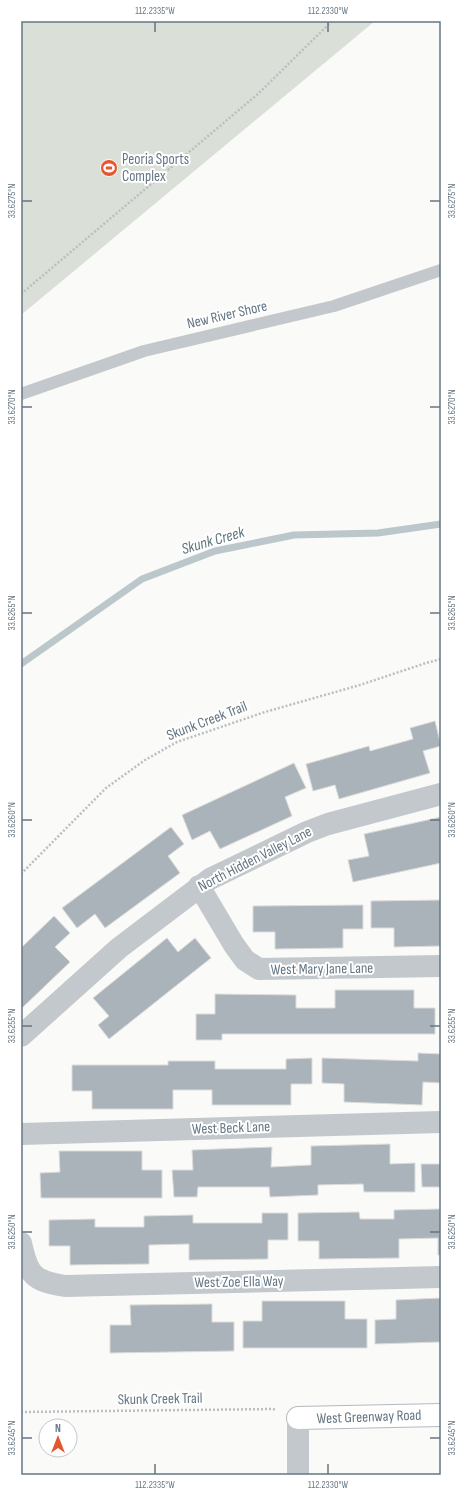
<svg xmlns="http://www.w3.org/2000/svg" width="462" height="1496" viewBox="0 0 462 1496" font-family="'Sofia Sans Condensed',sans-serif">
<rect width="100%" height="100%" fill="#fafaf8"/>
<path fill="#dadfd7" d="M21,21H375L21,315Z"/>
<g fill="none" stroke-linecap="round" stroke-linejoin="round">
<path stroke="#bbc7cb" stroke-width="7" d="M21,664L142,579L215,551L294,535L378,533L441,524"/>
</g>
<path fill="#aab3b9" stroke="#dcdcda" d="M435,721L441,746L423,751L430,773L339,799L335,785L313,791L306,764L369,746L370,751L413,739L410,728Z
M294,763L306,788L285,797L292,816L220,849L210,831L192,840L182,815Z
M441,817V863L353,882L348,860L369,856L364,834Z
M171,827L184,844L168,856L180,873L105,928L95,914L77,928L62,908Z
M441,900V946L394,947V928H371V901Z
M363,905V929H343V948L275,949V932H253V906Z
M54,916L70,933L55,947L70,962L21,1009V948Z
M167,938L178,952L195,938L211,958L109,1039L98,1025L109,1016L93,998Z
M335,990H414V1008H435V1034H222V1040H196V1014H215V994L296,995V1008H335Z
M418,1053L441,1054V1083L423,1082L422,1105L344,1102V1084L322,1083V1058L418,1061Z
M312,1058V1084H291V1105H212V1090H173V1109H92V1091H72V1065H168V1061H215V1069H286V1059Z
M390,1144V1164L415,1163V1192H364L363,1184L318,1185V1195L270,1197L269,1187H198L197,1197H174L172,1170H193L192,1150L272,1147L271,1167L311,1165V1146Z
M59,1151H142V1170H162V1198H41L40,1173L60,1172Z
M421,1164H441V1187H422Z
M440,1209L441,1255H438V1238L399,1239V1258L319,1259V1241H298V1213L359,1212L360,1219H394V1210Z
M262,1213H288V1240H268V1259L189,1260V1244L149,1245V1264L70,1265V1246H49V1220L95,1219V1227H144V1216L193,1215V1223H262Z
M441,1298V1342L375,1344V1320L396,1319V1300Z
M262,1301H345V1319H367V1348H243V1321H262Z
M212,1304V1322H234V1351L110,1353V1325H131L130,1305Z"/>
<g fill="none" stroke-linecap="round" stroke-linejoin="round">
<g stroke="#b3babf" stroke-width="24">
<path id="secondary" d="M298,1418L441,1415"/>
</g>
<path stroke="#bbbfc2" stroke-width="2.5" stroke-dasharray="2 2" stroke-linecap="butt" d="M21,294L259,93L332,21
M21,874L106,788L145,760L177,742L265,712L360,685L426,663L441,659
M21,1412L273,1409L276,1410"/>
<path stroke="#c3c8cc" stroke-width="12" d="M21,394L144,351L334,306L441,270"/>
<path stroke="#c3c8cc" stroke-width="22" d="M199,886L234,945L245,960L259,969L441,966
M21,1036L119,948L210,879L307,832L328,824L441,794
M21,1134L441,1122
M21,1243C28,1275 33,1281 65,1286L441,1277
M298,1418V1475"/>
<use href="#secondary" stroke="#fff" stroke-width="22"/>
</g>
<path fill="none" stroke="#657683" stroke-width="1.5" d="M155,22V32M328,22V32M22,201H32M430,201H440M22,407H32M430,407H440M22,613H32M430,613H440M22,820H32M430,820H440M22,1026H32M430,1026H440M22,1232H32M430,1232H440M22,1438H32M430,1438H440M155,1464V1474M328,1464V1474"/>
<defs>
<g id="stadium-disc" transform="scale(0.9)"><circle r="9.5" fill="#e4572e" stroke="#fff"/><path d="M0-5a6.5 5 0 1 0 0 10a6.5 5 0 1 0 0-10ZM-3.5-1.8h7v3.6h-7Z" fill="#fff"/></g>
</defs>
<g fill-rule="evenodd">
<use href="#stadium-disc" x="109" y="168"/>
</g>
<g text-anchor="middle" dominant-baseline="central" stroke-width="4" stroke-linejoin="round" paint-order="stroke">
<g font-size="15" fill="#657683" stroke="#fff" text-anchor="start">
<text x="122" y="159">Peoria Sports<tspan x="122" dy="17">Complex</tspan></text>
</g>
<g font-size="15" fill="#657683" stroke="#fff">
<text transform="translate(227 315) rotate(-13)">New River Shore</text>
<text transform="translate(207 721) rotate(-21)">Skunk Creek Trail</text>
<text transform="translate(255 859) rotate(-27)">North Hidden Valley Lane</text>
<text transform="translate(322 969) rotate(-1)">West Mary Jane Lane</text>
<text transform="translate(231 1128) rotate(-2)">West Beck Lane</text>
<text transform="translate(239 1282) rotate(-1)">West Zoe Ella Way</text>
<text transform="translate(160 1399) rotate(-1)">Skunk Creek Trail</text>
<text transform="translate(369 1417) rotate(-2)">West Greenway Road</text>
</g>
<g font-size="16" font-style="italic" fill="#60757c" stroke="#fff">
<text transform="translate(213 541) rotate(-16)">Skunk Creek</text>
</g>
</g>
<rect width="462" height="1496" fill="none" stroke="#ffffff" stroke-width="44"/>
<g transform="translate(58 1438)"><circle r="19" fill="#ffffff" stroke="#c1c8cd"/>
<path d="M0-3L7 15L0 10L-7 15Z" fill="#e4572e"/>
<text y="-6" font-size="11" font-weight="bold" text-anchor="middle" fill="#657683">N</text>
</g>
<rect x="22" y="22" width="418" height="1452" fill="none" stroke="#657683" stroke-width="1.5"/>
<g font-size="10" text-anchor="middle" fill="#657683">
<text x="155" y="14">112.2335°W</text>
<text x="328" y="14">112.2330°W</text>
<text transform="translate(11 201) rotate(-90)" y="4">33.6275°N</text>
<text transform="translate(451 201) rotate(-90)" y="4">33.6275°N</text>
<text transform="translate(11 407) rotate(-90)" y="4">33.6270°N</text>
<text transform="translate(451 407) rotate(-90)" y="4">33.6270°N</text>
<text transform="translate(11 613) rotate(-90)" y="4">33.6265°N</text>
<text transform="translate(451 613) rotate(-90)" y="4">33.6265°N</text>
<text transform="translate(11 820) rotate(-90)" y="4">33.6260°N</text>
<text transform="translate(451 820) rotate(-90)" y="4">33.6260°N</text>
<text transform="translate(11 1026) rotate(-90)" y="4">33.6255°N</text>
<text transform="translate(451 1026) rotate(-90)" y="4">33.6255°N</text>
<text transform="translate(11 1232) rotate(-90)" y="4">33.6250°N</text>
<text transform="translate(451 1232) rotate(-90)" y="4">33.6250°N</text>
<text transform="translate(11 1438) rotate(-90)" y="4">33.6245°N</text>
<text transform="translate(451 1438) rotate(-90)" y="4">33.6245°N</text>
<text x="155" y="1488">112.2335°W</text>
<text x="328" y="1488">112.2330°W</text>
</g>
</svg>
